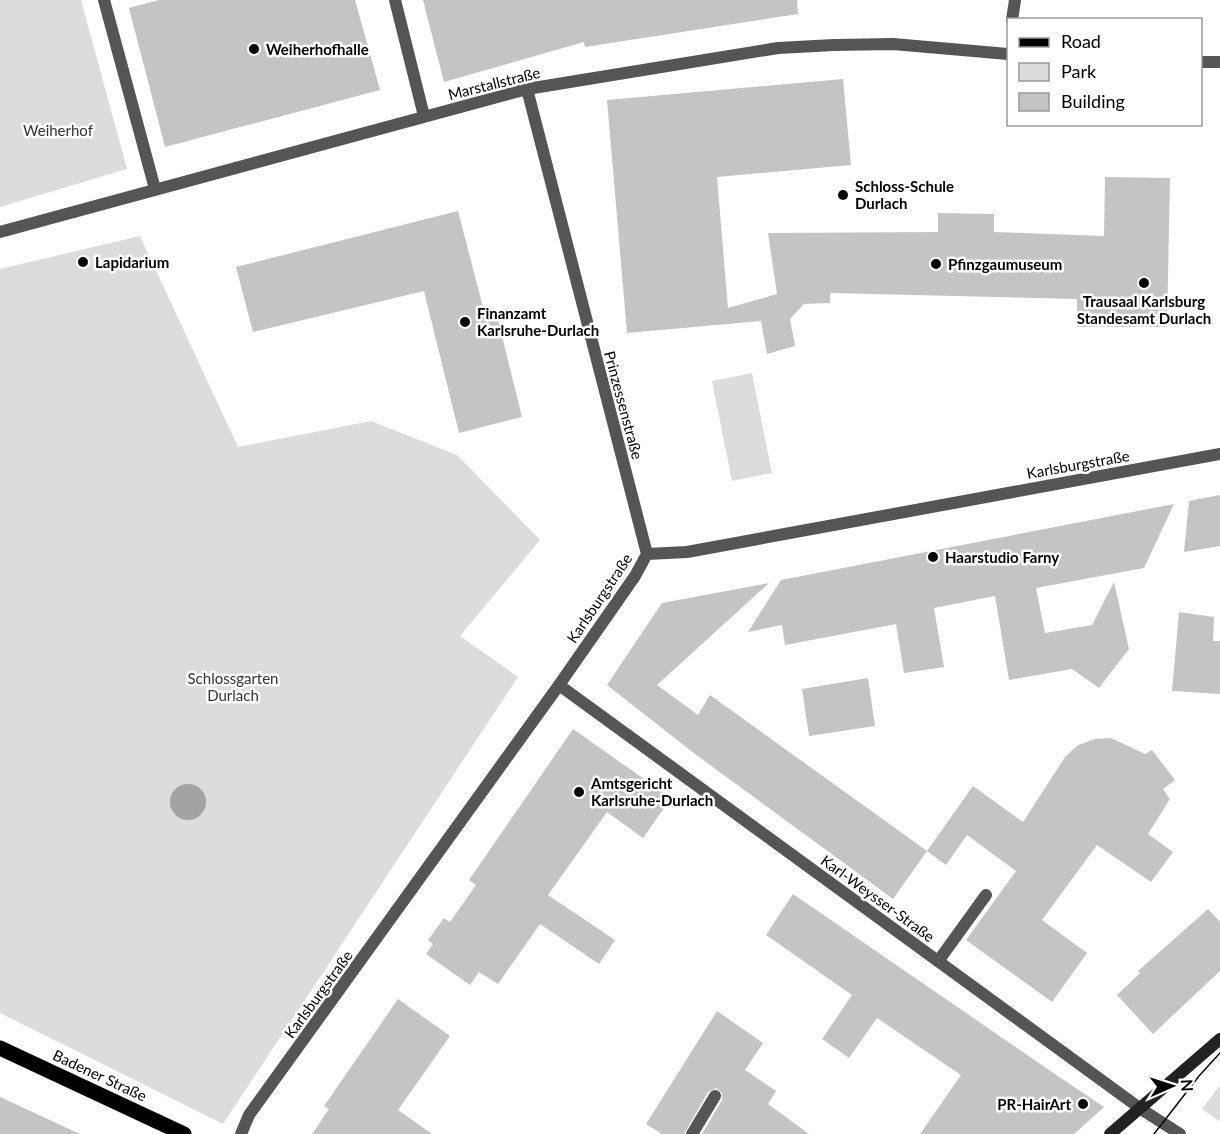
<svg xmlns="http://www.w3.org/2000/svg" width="1220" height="1134" viewBox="0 0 1220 1134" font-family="Lato,sans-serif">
<rect width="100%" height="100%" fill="#fff"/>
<path fill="#dcdcdc" d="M0,0H81L127,169L0,207Z
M140,236L238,447L371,421L457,455L540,540L460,636L518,677L223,1124L0,1013V269Z
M752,373L772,473L732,481L712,381Z
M1220,1085V1122L1202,1109Z"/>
<path fill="#a3a3a3" d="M170 802a18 18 0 1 1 36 0a18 18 0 1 1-36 0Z"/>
<path fill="#c4c4c4" d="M159,0H355L380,90L165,147L129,8Z
M423,0H797L798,14L585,47L584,42L444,82Z
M843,79L851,165L717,177L728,308L777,294L768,233L938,232V213L994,214V232L1104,236L1105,177L1170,178L1167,327H1077V299L830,293V303L804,304L790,319L795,346L767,354L761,321L627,333L607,100Z
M458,211L484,311L495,308L522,417L459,433L424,291L253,332L236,267Z
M1220,495V546L1184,552L1189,501Z
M1174,504L1144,568L1036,588L1045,633L1092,625L1114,582L1129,649L1099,688L1072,669L1009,680L995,596L934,608L944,667L904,673L896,624L785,645L782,625L748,632L781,580Z
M769,583L657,685L698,715L710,695L927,851L893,899L695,754L607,685L662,603Z
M1179,612L1214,617L1213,641H1220V694L1172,691Z
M868,678L875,726L809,736L802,689Z
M573,729L671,798L643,838L607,812L548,895L615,940L599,964L540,924L498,984L479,972L470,985L426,954L433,944L428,940L444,918L450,922L476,885L469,880Z
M1111,738L1145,754L1152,750L1175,780L1163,789L1170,799L1148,834L1173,852L1151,882L1097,845L1042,920L1087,953L1052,1002L966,940L1016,871L967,835L946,865L927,851L973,786L1023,822L1065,757L1078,745L1095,739Z
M793,894L1049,1070L1104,1107L1074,1134H920L961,1075L877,1018L849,1058L822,1039L852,995L766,935Z
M1208,909L1220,922V971L1153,1034L1117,995L1140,973L1138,971Z
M398,999L450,1036L398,1110L432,1134H312L329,1109L324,1106Z
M717,1011L763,1043L745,1070L776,1091L768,1104L809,1134H702L722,1100V1093L716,1088L708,1092L684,1134H662L646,1124Z
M0,1097L80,1134H0Z"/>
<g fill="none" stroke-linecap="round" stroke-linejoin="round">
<g stroke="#dbdbdb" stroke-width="16">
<path id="primary" d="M0,1048L184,1134"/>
</g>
<path stroke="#555" stroke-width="12" d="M104,0L155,189
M939,960L986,895
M692,1134L715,1096"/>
<path stroke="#555" stroke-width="12" d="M395,0L424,116
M1012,20L1015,0
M1200,62H1220
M527,89L647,554
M0,232L527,89L778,48L834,45L893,44L1008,54
M647,554L687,552L1220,454
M559,685L1141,1109L1180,1134
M241,1134L249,1115L559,685L635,576L647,554"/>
<path stroke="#222" stroke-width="12" d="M1110,1134L1220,1039"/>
<use href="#primary" stroke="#000" stroke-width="15"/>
<path stroke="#000" stroke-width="1.5" d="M1154,1134L1199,1076L1220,1053"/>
</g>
<g fill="#000" stroke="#fff" stroke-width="2">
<circle cx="254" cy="49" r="6"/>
<circle cx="843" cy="195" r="6"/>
<circle cx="83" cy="262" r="6"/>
<circle cx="936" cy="264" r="6"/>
<circle cx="1144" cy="283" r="6"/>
<circle cx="465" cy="322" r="6"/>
<circle cx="933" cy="557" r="6"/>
<circle cx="579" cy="792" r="6"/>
<circle cx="1083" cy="1104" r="6"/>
</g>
<g text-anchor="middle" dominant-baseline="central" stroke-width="5" stroke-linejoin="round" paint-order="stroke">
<g font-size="15" font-weight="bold" fill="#000" stroke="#fff" text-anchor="start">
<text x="266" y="49">Weiherhofhalle</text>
<text x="855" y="186">Schloss-Schule<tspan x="855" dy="17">Durlach</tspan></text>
<text x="95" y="262">Lapidarium</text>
<text x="948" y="264">Pfinzgaumuseum</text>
<text x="1144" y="301" text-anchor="middle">Trausaal Karlsburg<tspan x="1144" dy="17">Standesamt Durlach</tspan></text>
<text x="477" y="313">Finanzamt<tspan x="477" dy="17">Karlsruhe-Durlach</tspan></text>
<text x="945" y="557">Haarstudio Farny</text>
<text x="591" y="783">Amtsgericht<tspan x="591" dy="17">Karlsruhe-Durlach</tspan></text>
<text x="1071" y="1104" text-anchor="end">PR-HairArt</text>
</g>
<g font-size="15" fill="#000" stroke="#fff">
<text transform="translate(494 83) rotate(-14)">Marstallstraße</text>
<text transform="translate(624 405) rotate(75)">Prinzessenstraße</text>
<text transform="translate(1078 464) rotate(-10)">Karlsburgstraße</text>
<text transform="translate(599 598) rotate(-56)">Karlsburgstraße</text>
<text transform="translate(878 898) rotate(36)">Karl-Weysser-Straße</text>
<text transform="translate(318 994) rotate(-54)">Karlsburgstraße</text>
<text transform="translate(100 1075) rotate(25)">Badener Straße</text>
</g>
<g font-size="15" fill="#333" stroke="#fff">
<text x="58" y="130">Weiherhof</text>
<text x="233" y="678">Schlossgarten<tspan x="233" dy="17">Durlach</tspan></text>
</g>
</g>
<rect x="1007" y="18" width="195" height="108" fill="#ffffff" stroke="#999999" stroke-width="1.5"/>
<rect x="1019" y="38" width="30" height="9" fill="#000000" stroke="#999999" stroke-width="1.5"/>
<text x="1061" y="48" font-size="18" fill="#000000">Road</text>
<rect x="1019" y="63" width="30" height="18" fill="#dcdcdc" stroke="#999999" stroke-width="1.5"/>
<text x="1061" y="78" font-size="18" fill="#000000">Park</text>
<rect x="1019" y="93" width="30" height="18" fill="#c4c4c4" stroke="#999999" stroke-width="1.5"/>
<text x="1061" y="108" font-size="18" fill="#000000">Building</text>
<g transform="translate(1172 1086) rotate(87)" stroke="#ffffff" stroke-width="4.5" paint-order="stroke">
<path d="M0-4.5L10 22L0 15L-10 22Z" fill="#000000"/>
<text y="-9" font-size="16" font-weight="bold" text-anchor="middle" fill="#000000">N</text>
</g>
</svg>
